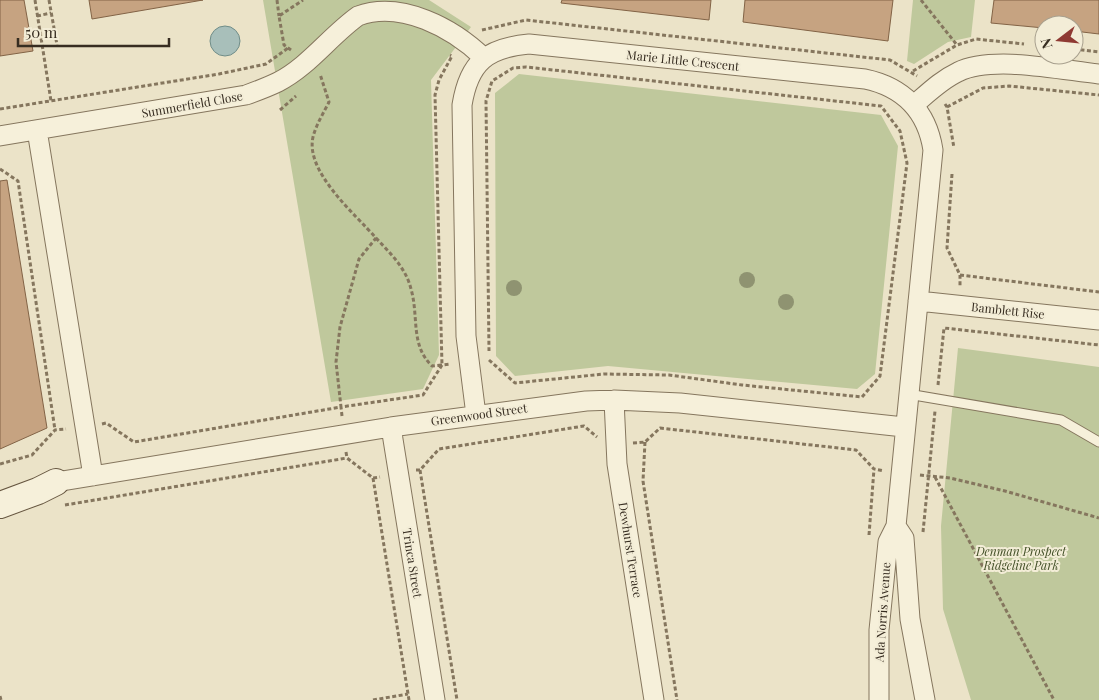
<svg xmlns="http://www.w3.org/2000/svg" width="1099" height="700" viewBox="0 0 1099 700" font-family="'Playfair Display',serif">
<rect width="100%" height="100%" fill="#ebe3c8"/>
<path fill="#bfc89c" d="M263,0H429L471,27L431,80L439,355L423,389L331,402Z
M913,0H975L971,37L948,42L914,64L907,61Z
M519,74L881,115L898,146L875,374L857,389L608,366L515,376L496,356L495,93Z
M958,348L1099,367V700H971L943,609L941,526Z"/>
<path fill="#a8bfba" stroke="#708d88" d="M210 41a15 15 0 1 1 30 0a15 15 0 1 1-30 0Z"/>
<path fill="#c6a381" stroke="#826346" d="M0,0H24L33,51L0,56Z
M89,0H203L92,19Z
M562,0H711L709,20L561,3Z
M745,0H893L888,41L743,22Z
M994,0H1099V34L1074,31V25H1044V28L991,23Z
M7,180L47,428L0,449V181Z"/>
<g fill="none" stroke-linecap="round" stroke-linejoin="round">
<g stroke="#85765e" stroke-width="11">
<path id="lane" d="M908,394L1061,420L1099,442"/>
</g>
<g stroke="#85765e" stroke-width="21">
<path id="street" d="M914,105C928,93 941,80 958,72C992,55 1061,70 1099,74
M37,130L93,476
M0,136L246,95C257,91 268,87 278,82C309,66 330,36 358,16C401,0 453,28 484,58
M918,301L1099,320
M614,400L617,464L654,700
M476,415L466,336L462,105C469,62 487,48 529,44L865,79C903,87 927,111 933,150L896,526L888,542L879,630V700
M391,427L435,700
M56,482L391,427L586,401L614,400L680,403L904,427
M896,526L904,538L910,619L925,700"/>
</g>
<g stroke="#675741" stroke-width="28">
<path id="secondary" d="M0,505L38,491L56,482"/>
</g>
<path stroke="#85765e" stroke-width="3" stroke-dasharray="4 2.5" stroke-linecap="butt" d="M35,0L51,101
M49,0L57,45
M277,0L279,16
M921,0L957,45
M37,16L51,13
M482,30L526,20L890,60L917,76
M1074,49L1099,52
M291,50L284,45L279,16L303,0
M913,71L957,45L976,39L1024,44
M945,104L947,107L954,148
M947,107L983,88L1009,86L1099,95
M0,109L219,74L266,64L288,48
M280,110L296,96
M0,169L18,181L55,430
M952,174L947,248L960,275V287
M376,238C390,253 406,268 411,289C419,316 410,345 432,366L442,365L435,95L439,80L452,56L450,55
M960,275L1099,292
M489,360L515,383L604,374L669,375L742,385L862,397L880,376L907,163L900,131L881,106L526,67L513,68L492,81L486,101L489,351
M938,385L944,328L1099,345
M342,416L341,407L423,395L442,365L450,364
M102,424L106,423L134,442L341,407L336,362L340,327L359,259L376,238C355,214 305,172 313,137C316,125 324,112 329,102L320,74
M645,442L643,481L677,700
M633,443L645,442L660,428L856,450L874,469L884,471
M346,452L347,458L373,478L380,477
M0,464L32,455L55,430L66,429
M416,470H420L439,449L584,426L597,437
M420,470L457,700
M920,475L950,478L1005,491L1099,518
M935,477L1054,700
M373,478L409,700
M65,505L347,458
M923,532L935,411
M869,535L874,469
M0,696L1,700
M373,700L408,694"/>
<use href="#lane" stroke="#f6f0da" stroke-width="9"/>
<use href="#street" stroke="#f6f0da" stroke-width="19"/>
<use href="#secondary" stroke="#f6f0da" stroke-width="26"/>
</g>
<g fill="#8f9371">
<circle cx="747" cy="280" r="8"/>
<circle cx="514" cy="288" r="8"/>
<circle cx="786" cy="302" r="8"/>
</g>
<g text-anchor="middle" dominant-baseline="central" stroke-width="4" stroke-linejoin="round" paint-order="stroke">
<g font-size="12" fill="#372d21" stroke="#f3edd7">
<text transform="translate(683 60) rotate(6)">Marie Little Crescent</text>
<text transform="translate(192 104) rotate(-10)">Summerfield Close</text>
<text transform="translate(1008 310) rotate(6)">Bamblett Rise</text>
<text transform="translate(479 414) rotate(-8)">Greenwood Street</text>
<text transform="translate(631 550) rotate(81)">Dewhurst Terrace</text>
<text transform="translate(413 563) rotate(81)">Trinca Street</text>
<text transform="translate(882 612) rotate(-86)">Ada Norris Avenue</text>
</g>
<g font-size="12" font-style="italic" fill="#445129" stroke="#f3edd7">
<text x="1021" y="551">Denman Prospect<tspan x="1021" dy="14">Ridgeline Park</tspan></text>
</g>
</g>
<g transform="translate(1059 40) rotate(254)"><circle r="24" fill="#f3edd7" stroke="#a8a08e"/>
<path d="M0-4L9 19L0 12L-9 19Z" fill="#8f3a33"/>
<text y="-8" font-size="14" font-weight="bold" text-anchor="middle" fill="#372d21">N</text>
</g>
<path d="M18 38v8h151v-8" fill="none" stroke="#372d21" stroke-width="2.5"/>
<text x="25" y="38" font-size="15" fill="#372d21" stroke="#f3edd7" stroke-width="4" paint-order="stroke">50 m</text>
</svg>
